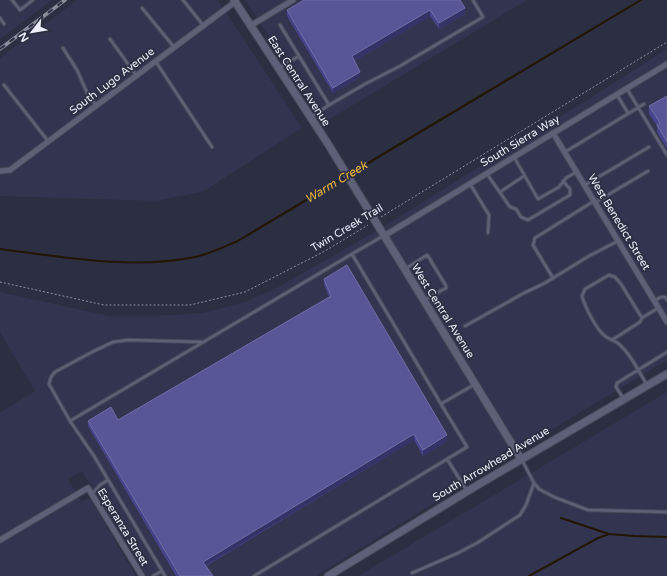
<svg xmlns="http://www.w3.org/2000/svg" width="667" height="576" viewBox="0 0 667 576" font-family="'Varela Round',sans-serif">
<rect width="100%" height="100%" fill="#2c2e42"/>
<path fill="#333550" d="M0,0H52L0,39Z
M77,0H218L302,128L204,191L157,201L0,196V58Z
M245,0H527L325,122Z
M667,49V360L533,441H523L501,453L500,462L316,576H146L82,471L68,479L81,501L90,498L136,576H0V411L1,412L35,391L0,332V292L109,316H154L203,313L245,302L275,289L373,233L587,100Z
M667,392V576H358L516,482Z"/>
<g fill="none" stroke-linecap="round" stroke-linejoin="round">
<path stroke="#221600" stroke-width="2" d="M0,249C63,257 133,270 195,257C209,254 223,247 236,242L641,0
M561,518L609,534
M529,576L598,538L609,534L634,536L667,537"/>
<g stroke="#494a5b" stroke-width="4.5">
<path id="service" d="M12,0L20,10L33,0
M183,0L203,25
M142,8L174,47
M0,18L4,24
M280,25L329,105L365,84L400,66L483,17L473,0
M110,39L136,75
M63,48L77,70L88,95L96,105
M156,62L212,147
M279,68L299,56
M4,85L48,141
M627,89L667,155
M617,95L628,113
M311,117L329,105
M565,152L644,104
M514,157L538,199L559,187L566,178L576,172
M487,174L510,207L516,209L521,217L528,220L570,195V189L563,181
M470,184L489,215L488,233
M585,185L649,147
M500,192L524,176
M596,202L648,171
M383,236L352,254L441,404
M405,269L427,255L428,256L446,286V288L424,300
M553,278L533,245L535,238L594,201
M654,301L661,297H665L667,300
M642,318L658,308
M465,326L524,293L545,283L589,256L618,241
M612,340L640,322L642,318L621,284L615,277L609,275L585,289L582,296C585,307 596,329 605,336C610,340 617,341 621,346C632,356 639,372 647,385
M623,398L616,387L617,383L667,352
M70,421L49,384L51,377L55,372L92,352L113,342L128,340L204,342
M447,459L467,491
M522,460L534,483L539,489L554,497L588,510L667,512
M92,494L100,485L108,480
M412,573L458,553L477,543L520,515L526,505L534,483
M153,576L162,571
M165,576L94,456L70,421L352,254
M254,576L467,447L441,404L475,384"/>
</g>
<g stroke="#494a5b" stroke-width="7">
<path id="minor" d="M250,26L293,0
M553,133L667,322
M0,171L10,170L235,2
M384,236L667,64
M0,540L88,488L142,576"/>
</g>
<g stroke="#494a5b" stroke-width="9">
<path id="tertiary" d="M234,0L328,144L521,459
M328,576L481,483L667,374"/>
</g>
<path stroke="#8f91a2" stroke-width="1" stroke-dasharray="2 2" stroke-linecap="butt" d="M381,217L667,42
M0,282L104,305H190L245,292L325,251L368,225"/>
<use href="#service" stroke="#5e6077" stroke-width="2.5"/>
<use href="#minor" stroke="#5e6077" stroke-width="5"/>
<use href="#tertiary" stroke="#5e6077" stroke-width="7"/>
<g stroke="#8c8e9e" stroke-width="3.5">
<path id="rail" d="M0,49L65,0"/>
</g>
<use href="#rail" stroke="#2c2e42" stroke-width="2" stroke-dasharray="6" stroke-linecap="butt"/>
</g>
<path fill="#46448a" d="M460,0L465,14L439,29L430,16L354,61L360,77L333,93L287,16V10Z
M667,96V149L657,132V126L649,114V106Z
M324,279L447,441L423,456L414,440L206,566L213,576H176L88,426V421L118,420L329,297L324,285Z"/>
<path fill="#343368" d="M465,8V14L439,29V23Z
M430,10V16L352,62V56Z
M360,72V77L333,93V88Z
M414,434V440L203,567V562Z
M447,435V441L423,456V450Z"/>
<path fill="#585696" stroke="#6f6ea6" d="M304,0H460L465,8L439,23L430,10L352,56L360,72L333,88L287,10Z
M667,96V142L657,125L660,123L649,106Z
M347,265L447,435L423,450L414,434L203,562L213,576H180L88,421L111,407L118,420L331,296L324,279Z"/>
<g text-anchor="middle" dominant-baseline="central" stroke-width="3.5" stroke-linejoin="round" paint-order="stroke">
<g font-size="11" fill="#edeffc" stroke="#2c2e42">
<text transform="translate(112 81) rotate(-37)">South Lugo Avenue</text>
<text transform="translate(299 81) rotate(57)">East Central Avenue</text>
<text transform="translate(520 141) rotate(-31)">South Sierra Way</text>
<text transform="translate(619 222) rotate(59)">West Benedict Street</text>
<text transform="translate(347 228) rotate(-31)">Twin Creek Trail</text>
<text transform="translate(443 311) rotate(58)">West Central Avenue</text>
<text transform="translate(491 464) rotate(-31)">South Arrowhead Avenue</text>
<text transform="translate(123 527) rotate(59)">Esperanza Street</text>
</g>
<g font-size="12" font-style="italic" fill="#f0ba38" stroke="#2c2e42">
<text transform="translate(336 182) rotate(-31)">Warm Creek</text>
</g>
</g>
<g transform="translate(32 32) rotate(239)" stroke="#2c2e42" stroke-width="3" paint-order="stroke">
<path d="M0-3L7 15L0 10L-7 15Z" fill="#edeffc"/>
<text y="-6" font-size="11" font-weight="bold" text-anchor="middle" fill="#edeffc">N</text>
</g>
</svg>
